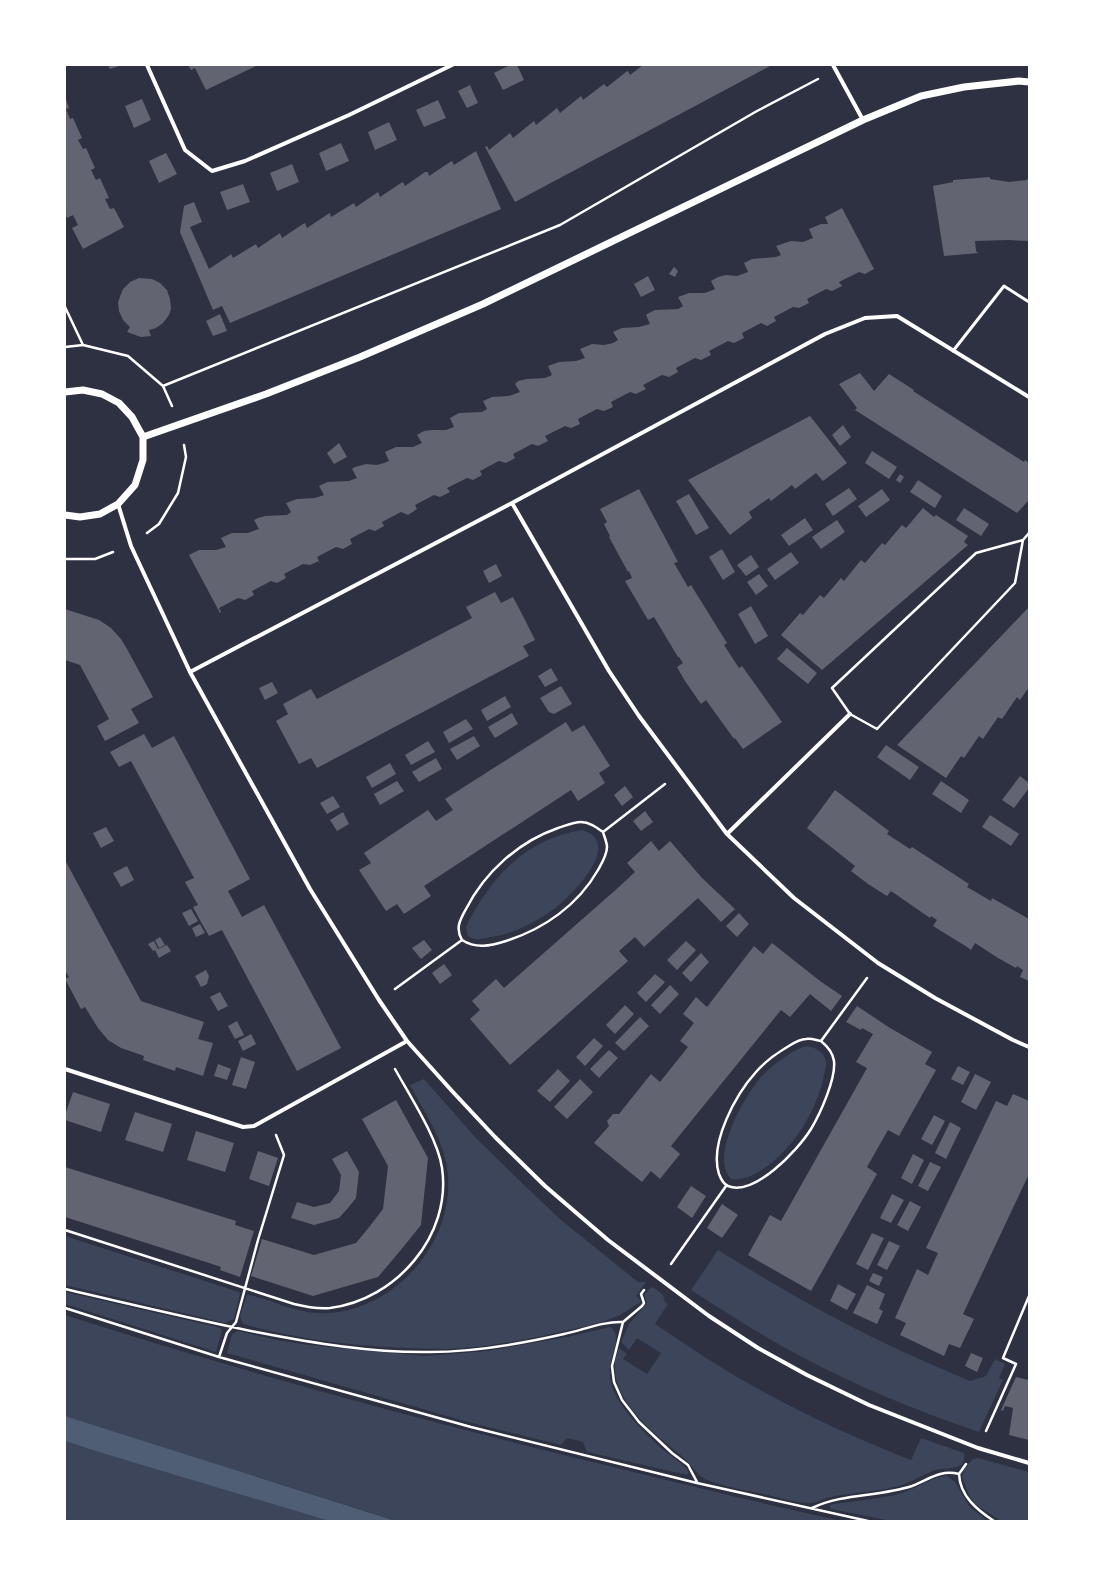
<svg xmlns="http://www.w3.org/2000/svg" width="1094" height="1586" viewBox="0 0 1094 1586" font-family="Quicksand,sans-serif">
<rect width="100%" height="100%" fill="#2d3142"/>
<path fill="#3c4559" d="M582,830C626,843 569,899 550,912C532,924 512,934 491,937C482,939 476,941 468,936L466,927C489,879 526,838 582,830Z
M806,1046C815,1047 825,1052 826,1062C827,1065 825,1070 824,1074C821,1092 814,1109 804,1125C792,1146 758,1183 731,1179C709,1157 745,1095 761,1077C773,1065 790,1051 806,1046Z
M424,1079L476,1138L523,1184L561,1220L638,1282H646L636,1296L641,1301L640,1303C634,1305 630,1309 625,1312C615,1318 602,1322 591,1325C544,1336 496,1347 447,1349C427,1349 407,1348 386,1347C338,1344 290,1337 243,1324L240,1316L247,1295C253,1295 260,1298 267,1300C287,1307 308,1315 329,1313C401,1308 461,1233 446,1162C440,1134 423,1110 410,1085Z
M65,1236L239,1292L240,1294L234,1319L225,1323L65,1285Z
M718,1250C757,1274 797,1298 837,1319C880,1342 925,1362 970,1381L986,1376L995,1359L1005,1364L999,1378L1003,1380L979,1432C918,1411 858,1387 800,1356C762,1336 727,1313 691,1290Z
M653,1287L663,1295L665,1302L668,1304L655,1324C688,1346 720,1368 755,1387C805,1415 858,1439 911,1460L921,1438L964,1453C968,1472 945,1467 935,1470C924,1474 914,1481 902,1485C879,1492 854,1492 831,1497C824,1498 817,1503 810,1503C795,1503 778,1497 763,1494C745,1490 725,1487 707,1480C697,1476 693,1466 685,1459C656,1434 599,1395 619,1348L627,1354L623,1359L647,1374L661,1353L637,1338L629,1350L622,1343V1340L629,1324L647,1303L644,1295L649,1289Z
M65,1292L217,1327L221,1329L222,1331L216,1352L65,1304Z
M65,1315C252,1375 443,1426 634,1472C703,1489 773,1506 842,1521H397L65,1416Z
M610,1327C623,1335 611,1354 610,1366C609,1376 611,1387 616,1396C627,1416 645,1433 662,1449C669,1455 686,1465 689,1473L687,1475L587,1452L583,1442L567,1438L561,1445L468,1422L227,1353L232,1334L238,1331L277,1340L308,1345L425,1356L487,1351L567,1337Z
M65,1441L105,1454L329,1521H72L65,1519Z
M978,1458L1029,1472V1521H1001L975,1504L969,1495L962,1477L964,1470L973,1459Z
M947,1476L955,1482L969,1506L987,1521H891L831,1509L829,1506L833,1504C854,1501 875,1499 895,1495C913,1491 930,1477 947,1476Z"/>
<path fill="#4f5d75" d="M65,1416L396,1521H397H329L105,1454L65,1441Z"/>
<path fill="#626471" d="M108,65H122L110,69Z
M188,65H258L206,90L195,68L191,70Z
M510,65H517L524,80L503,90L494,73Z
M643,65H772L515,202L485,147L487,146L489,150L510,133L513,138L534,121L536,125L557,108L560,113L581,96L583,100L604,84L607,87L626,72L628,71L630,75Z
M470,85L478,103L467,108L458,91Z
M65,96L69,108L66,109L70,119L73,118L82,138L78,140L83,149L86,148L95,168L91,170L96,180L100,178L109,198L105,199L110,209L114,208L124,227L83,249L72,228L78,225L73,215L67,218L65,213Z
M142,99L151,120L134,128L125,106Z
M438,100L446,118L424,127L416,110Z
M389,122L397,140L375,150L368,132Z
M341,143L349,161L326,171L319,153Z
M476,151L501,209L230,323L222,306L213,310L180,232L184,206L194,202L202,222L190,227L209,269L230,255L231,254L233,258L256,244L258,248L280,233L282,238L303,224L305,223L307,228L328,214L330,213L331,217L354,203L356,207L378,192L380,197L401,183L403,182L405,186L425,172H428L429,176L450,162L452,161L454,165Z
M166,153L177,174L159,183L149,161Z
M292,164L299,182L277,191L270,173Z
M990,177V179L1009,182L1027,180L1028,178H1029V241L1008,240L975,241L976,251L978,253L944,256L933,186L953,182V180Z
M243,184L250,202L227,210L220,192Z
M842,208L874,269L865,274L859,272L839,282L842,286L832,291L826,289L807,299L809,303L799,308L793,307L774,317L776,321L767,326L761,323L742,333L744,338L734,343L728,341L709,351L711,355L701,360L695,358L676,368L678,372L669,377L662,375L643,385L646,389L636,394L630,392L611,402L613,407L604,411L597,409L578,419L580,424L571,428L565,426L545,436L548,441L538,446L532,444L513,454L515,458L506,463L499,461L480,471L482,475L473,480L467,478L447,488L450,492L440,497L434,495L415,505L417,509L408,515L401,512L382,522L384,526L375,531L369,529L350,539L352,544L343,549L336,547L317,557L319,561L310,565L303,564L284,574L286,578L277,583L271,581L252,591L254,595L245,600L238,598L219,608L221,612L220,613L189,555L199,550H216L226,547L221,538L232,533H248L259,529L254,520L258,518L265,516L287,515L291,512L286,503L297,499L315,498L324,495L319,486L327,482L349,481L357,478L352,469L355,467L366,464L377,465L384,463L389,461L385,452L396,447H413L422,443L417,435L424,431L432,430H446L454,427L450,418L459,413L482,412L487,409L483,401L492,397L509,396L520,392L515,384L518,381L527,379L545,378L552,375L548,366L559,362L576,361L585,358L580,349L592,344L604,345L613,343L618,340L613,332L622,328L639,327L650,324L646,315L649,313L655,310L678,309L683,306L678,297L689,293H705L713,290L715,289L711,281L718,277L726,275L737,276L748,272L744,263L752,259L776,257L781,255L776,246L791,241L803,242L813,238L809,229L821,224H828L825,217Z
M674,267L678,271L675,277L669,274Z
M648,276L655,290L641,297L634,284Z
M139,278L152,279L160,283L167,290L170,299L171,309L169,315L163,323L156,328L149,330L151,336L141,337L127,332L130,327L123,320L119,311L118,302L123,289L130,282Z
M220,314L227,331L213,336L206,321Z
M860,373L874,391L889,374L914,390L913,391L1024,462L1025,460L1029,463V500L1017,513L855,410L857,408L839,384Z
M810,416L847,463L823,481L816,473L795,489L792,485L771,501L769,498L749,512L752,518L730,535L688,480Z
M843,425L851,437L840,446L832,435Z
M339,443L347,457L334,464L327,453Z
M872,451L897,467L889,479L865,463Z
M900,474L904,477L900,483L896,480Z
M918,480L942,496L935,508L910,492Z
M849,488L857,499L833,516L825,504Z
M639,489L678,562L674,563L688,587L691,585L727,643L724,645L739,668L742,666L782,722L743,749L735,738L734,739L706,700L701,704L685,681L677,667L683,663L679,657H678L654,617L648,620L625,581L632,578L629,571L628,572L609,537L610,536L604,524L607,522L600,509Z
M882,489L890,500L866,517L858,506Z
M689,494L709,528L696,535L676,501Z
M923,508L934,517L936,515L968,536L964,542L968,545L822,670L781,635L800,613L803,615L820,595L824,598L841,578L844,581L861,560L865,563L882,543L885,545L902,525L906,528Z
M964,508L989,524L981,536L956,520Z
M805,518L813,530L789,546L781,535Z
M837,520L845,532L821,549L812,537Z
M722,549L735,572L723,580L709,557Z
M791,552L799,563L775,580L767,569Z
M751,555L759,567L746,576L737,565Z
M496,564L502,576L489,583L483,571Z
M759,574L768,586L756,595L747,582Z
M495,592L501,603L513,597L524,618L535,640L523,646L529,656L317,768L311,758L299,764L276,721L288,714L283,704L311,689L317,699L355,679L472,618L466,607Z
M751,606L768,636L755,644L738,614Z
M1029,607V687L1020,700L1017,697L1002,719L998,717L983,739L979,736L964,758L961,756L946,778L897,745Z
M65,609L99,620L111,628L121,639L127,649L153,697L131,709L139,723L105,741L97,726L109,719L80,665L65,660Z
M787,648L817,673L808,684L777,659Z
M551,668L558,680L545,687L538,676Z
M272,682L278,693L265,700L259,688Z
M561,686L572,704L554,714L549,712L540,698Z
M505,696L511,707L487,721L481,710Z
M512,713L518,724L495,738L488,727Z
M466,719L473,729L449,743L443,732Z
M566,722L572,732L584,725L610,766L599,773L605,783L578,801L571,790L424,886L431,896L404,914L397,904L386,911L359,870L371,863L364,853L428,810L436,821L453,810L445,799Z
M144,734L152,748L174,736L250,879L228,891L242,917L264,905L341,1048L297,1071L222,930L209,936L201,922L193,907L198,905L185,882L194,878L131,761L119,767L110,752Z
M474,736L480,746L457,760L450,749Z
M428,741L435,752L411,765L405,755Z
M886,745L919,767L910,780L877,757Z
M436,758L442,769L419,782L412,772Z
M390,763L396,774L372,788L366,777Z
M1020,776L1029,783V788L1014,808L1002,800Z
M397,781L404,791L380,805L374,794Z
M941,781L969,800L961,813L932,794Z
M625,786L633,797L622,806L614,795Z
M835,790L889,831L887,834L910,849L912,847L969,884L967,887L991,901L992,898L1029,919V981L1020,977L1023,970L1017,966L1016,968L998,958L975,943L971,950L967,947L933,926L937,920L931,916L930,918L891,891L887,896L868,884L851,871L855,866L807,828Z
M333,796L340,807L327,814L320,803Z
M645,811L653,822L641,831L633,821Z
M343,812L349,824L337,831L330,820Z
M990,815L1019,834L1011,846L982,827Z
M106,827L114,841L101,848L93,833Z
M651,841L659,851L670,841L702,878L735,909L721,922L698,898L644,947L635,937L619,951L628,961L510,1065L470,1019L480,1010L472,1001L496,979L504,988L620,886L635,872L627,863Z
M65,860L141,1001L204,1022L198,1039L213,1043L203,1076L176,1067L175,1071L143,1060L144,1056L121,1048L108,1040L98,1028L85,1007L81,1009L65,979L69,977L65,970Z
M127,866L134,880L121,887L113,873Z
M191,909L198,921L189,926L182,913Z
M739,913L749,924L737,937L726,926Z
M200,924L205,933L196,937L192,928Z
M160,937L165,945L159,948L155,940Z
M424,940L432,950L421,959L412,948Z
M154,941L158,949L167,945L171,951L159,958L155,950L153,951L148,944Z
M686,941L696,950L677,970L667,960Z
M772,943L820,981L842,996L831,1011L810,994L790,1017L781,1010L671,1146L680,1154L660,1179L651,1171L642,1182L594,1143L609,1126L607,1121L613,1114H619L651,1074L660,1082L688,1047L680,1041L694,1023L683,1014L696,997L707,1007L754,946L763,954Z
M701,953L709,962L691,982L682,973Z
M444,964L452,975L440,984L432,973Z
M206,970L209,976L207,984L201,987L195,976Z
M655,974L665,982L646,1002L637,993Z
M670,985L679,994L660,1014L651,1005Z
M220,992L228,1006L218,1011L210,997Z
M625,1005L634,1014L615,1034L606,1025Z
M857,1006L890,1028L932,1052L925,1064L936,1070L899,1136L888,1130L867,1167L877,1174L811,1291L748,1255L770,1215L781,1221L867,1068L856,1062L873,1034L862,1028L861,1030L846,1022Z
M640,1017L649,1026L624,1051L615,1043Z
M237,1021L244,1035L235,1039L228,1026Z
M251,1034L256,1044L243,1051L238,1041Z
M594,1038L603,1046L585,1066L576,1057Z
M609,1050L618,1058L599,1078L590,1069Z
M241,1057L255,1062L246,1089L232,1085Z
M218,1064L231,1069L227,1080L214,1076Z
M958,1066L970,1072L963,1085L951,1079Z
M558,1069L570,1081L550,1102L537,1091Z
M975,1074L991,1082L976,1110L961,1102Z
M580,1079L593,1092L567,1119L554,1107Z
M73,1092L110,1104L101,1132L65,1120V1115Z
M1013,1094L1029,1101V1174L963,1314L974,1319L960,1348L949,1344L944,1356L900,1335L906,1323L895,1318L917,1269L928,1275L938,1253L926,1248L996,1101L1007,1106Z
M396,1100L428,1158L421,1225L400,1251L378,1277L313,1296L251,1276L262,1239L314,1255L356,1243L370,1226L383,1209L388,1166L362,1119Z
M135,1112L172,1124L163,1152L125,1140Z
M934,1115L945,1121L932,1145L921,1139Z
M950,1122L961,1128L946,1159L935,1153Z
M196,1131L234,1143L225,1172L187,1160Z
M258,1151L278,1158L269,1186L249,1179Z
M347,1151L359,1172L356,1198L348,1208L339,1218L314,1225L291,1218L297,1202L314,1207L330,1203L339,1191L341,1175L332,1159Z
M913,1154L924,1160L912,1184L901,1178Z
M930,1162L941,1167L928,1191L918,1186Z
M65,1167L236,1221L235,1225L254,1231L240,1277L220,1270L221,1267L209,1263L65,1217Z
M691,1186L706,1196L692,1218L677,1207Z
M892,1194L904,1200L891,1223L880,1218Z
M910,1201L921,1207L908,1231L897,1225Z
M722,1204L738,1215L722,1238L707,1228Z
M872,1233L884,1238L868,1270L856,1264Z
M889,1241L900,1246L887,1270L877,1265Z
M873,1273L883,1277L879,1286L869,1281Z
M838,1284L856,1294L847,1310L830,1301Z
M867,1285L885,1294L879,1309L883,1311L877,1324L853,1313Z
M971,1353L983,1358L977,1372L965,1366Z
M1016,1377L1029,1380V1440L1009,1435L1013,1408L1005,1406L1003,1411L1001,1410Z"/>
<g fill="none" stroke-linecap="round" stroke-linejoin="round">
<path stroke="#fff" stroke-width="2.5" d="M65,307L83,345
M65,347L83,345L128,356L163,386L172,406
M163,386L560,225L757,111L818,79
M147,533L159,524L178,493L186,457L184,445
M1023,540L1015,583L877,729L850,714L832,688L976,553Z
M1023,540L1029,533
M65,559H95L113,552
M462,940C476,949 490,946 506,941C544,929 578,905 598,870C602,863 607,855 607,847C607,842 604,836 603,832
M395,989L462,940C455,928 460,920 466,909C485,872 518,842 558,828C565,826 573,822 581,822C589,822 596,827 603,832L665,784
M821,1041C816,1040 810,1038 806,1039C798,1039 791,1045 784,1049C774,1055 764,1063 756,1072C736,1094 709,1143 719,1174C721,1179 723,1184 728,1186C754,1197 798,1150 811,1129C820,1114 836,1079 834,1061C833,1053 827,1046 821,1041L867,978
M65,1230L294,1304C306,1307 318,1309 330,1308C396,1300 452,1235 442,1168C438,1139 410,1096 395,1069
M671,1264L726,1186
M65,1289C129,1304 192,1319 256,1332C313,1343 372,1353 430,1352C475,1352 520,1344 564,1334C583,1330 604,1321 623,1322
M644,1290L641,1294L644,1303L642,1306L623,1322L612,1366L614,1382L622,1400L639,1422L672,1453L688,1465L697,1482
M65,1308L219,1357L471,1427L697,1483L868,1521
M219,1357L227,1333L236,1322L258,1240L284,1155L276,1135
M986,1431L1016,1364L1003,1358L1029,1296
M959,1474C960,1496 977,1510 994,1521
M812,1508C843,1493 879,1497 912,1486C928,1480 940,1469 959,1474L966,1464"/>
<path stroke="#fff" stroke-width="3" d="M953,351L1004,286L1029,302"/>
<path stroke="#fff" stroke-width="4" d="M147,65L185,150L212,171L245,161L349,115L452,65
M833,65L863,120
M512,503L609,671L639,716L727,834L794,898L878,963L935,998L1013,1040L1029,1047
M118,504L131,546L190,672L310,889L379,1000L407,1041L452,1091L495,1137L545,1186L608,1240L709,1316L758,1348L807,1375L869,1405L978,1448L1029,1463
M190,672L512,503L825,334L865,318L897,316L1029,397
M727,834L850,714
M65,1069L243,1127L254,1126L407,1041"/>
<path stroke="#fff" stroke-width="7" d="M65,392L83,390L102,394L119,403L132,417L143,437V460L135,485L118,504L100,514L80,517L65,515
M143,437L266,394L360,357L483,304L863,120L921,96L964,87L1019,81L1029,82"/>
</g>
<rect width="1094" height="1586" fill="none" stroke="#ffffff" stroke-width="132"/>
</svg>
